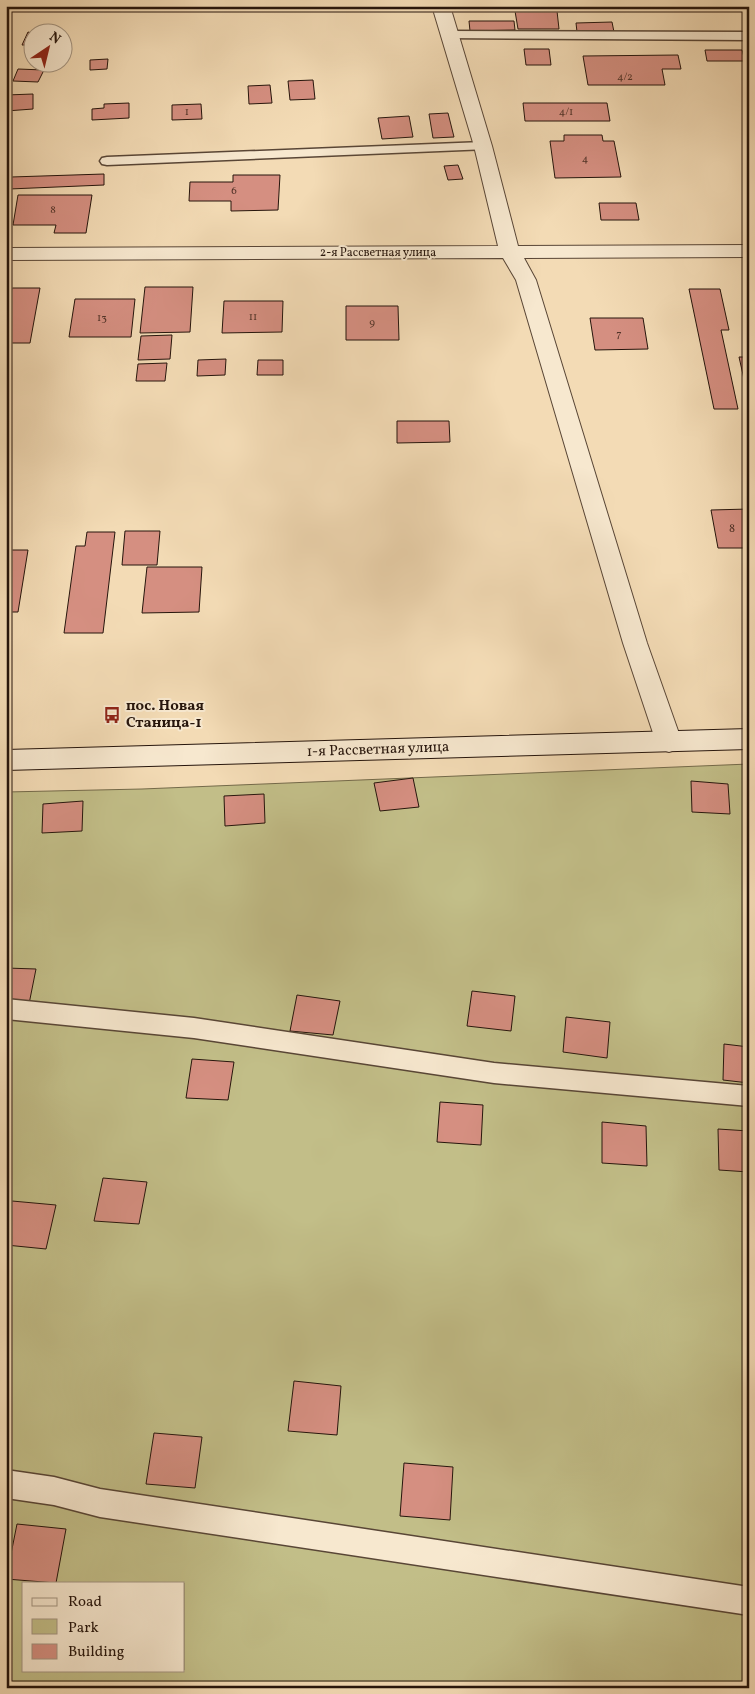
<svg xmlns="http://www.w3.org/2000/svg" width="755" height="1694" viewBox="0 0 755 1694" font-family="Vollkorn,serif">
<rect width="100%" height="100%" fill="#f3dbb5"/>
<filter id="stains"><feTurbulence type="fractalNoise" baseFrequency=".004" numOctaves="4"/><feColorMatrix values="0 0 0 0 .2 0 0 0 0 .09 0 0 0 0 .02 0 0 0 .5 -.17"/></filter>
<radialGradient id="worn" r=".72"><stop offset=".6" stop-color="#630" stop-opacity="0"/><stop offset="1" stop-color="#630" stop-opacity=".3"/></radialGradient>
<path fill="#c2be88" stroke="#746a4a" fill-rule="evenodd" d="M749,764V1688H6V792L142,789ZM24,1583H184V1670H24Z"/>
<path fill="#d58f81" stroke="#26150c" d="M39,6H69L68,9Z
M515,11H557L559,29H518Z
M469,21H514L515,30L470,31Z
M612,22L614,32H577L576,23Z
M28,32L32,33V45H22Z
M524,49H549L551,65H526Z
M705,50H742L745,61H707Z
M678,55L681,69H662L665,85H588L583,56Z
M108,59L107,69L90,70V60Z
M18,69L44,70L38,82L13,81Z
M313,80L315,99L290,100L288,81Z
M270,85L272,103L249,104L248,86Z
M33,94V109L6,111V95Z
M129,103V118L92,120V109L104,108V104Z
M523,103H607L610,121H525Z
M201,104L202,119L172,120V105Z
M448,113L454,137L433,138L429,114Z
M409,116L413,137L382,139L378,118Z
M564,135H602L603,141H614L621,177L555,178L550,141H564Z
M458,165L463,179L448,180L444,166Z
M104,174V185L9,189L11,177Z
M233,175H280L278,210L231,211V201H189L190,182H233Z
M18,195H92L86,233H54L56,225H13Z
M599,203H636L639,220H601Z
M145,287H193L190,332L140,333Z
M12,288H40L30,343H6V320Z
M689,289H720L729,330H721L738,409H714Z
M75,299H135L131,337H69Z
M224,301H283L282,332L222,333Z
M346,306H398L399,340H346Z
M590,318H643L648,349L595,350Z
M172,335L170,359L138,360L141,336Z
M739,357H749V388H746Z
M226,359L225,375L197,376L198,360Z
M258,360H283V375H257Z
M167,363L165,381H136L138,364Z
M397,421H449L450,442L397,443Z
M749,509V548H718L711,510Z
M125,531H160L157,565H122Z
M87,532H115L103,633H64L76,546H85Z
M6,550H28L18,612H6Z
M147,567H202L199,612L142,613Z
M413,778L419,807L380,811L374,783Z
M691,781L728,784L730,814L692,812Z
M264,794L265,823L225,826L224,796Z
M83,801L82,831L42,833L43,804Z
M6,968L36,969L29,1004L6,1003Z
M472,991L515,996L511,1031L467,1026Z
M297,995L340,1001L333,1035L290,1031Z
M566,1017L610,1022L607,1058L563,1052Z
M724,1044L749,1047V1083L723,1080Z
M192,1059L234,1062L228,1100L186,1098Z
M440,1102L483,1105L481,1145L437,1142Z
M602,1122L646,1126L647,1166L602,1163Z
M718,1129L749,1131V1172L719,1170Z
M103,1178L147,1182L139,1224L94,1221Z
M12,1201L56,1205L46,1249L6,1245V1224Z
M294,1381L341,1386L337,1435L288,1431Z
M154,1433L202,1437L195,1488L146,1484Z
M404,1463L453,1467L450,1520L400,1516Z
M17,1524L66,1529L56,1583L6,1579Z"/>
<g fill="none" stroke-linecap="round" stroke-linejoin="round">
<g stroke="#594636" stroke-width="3">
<path id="lane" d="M450,31L749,32V40L445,38L443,35Z
M483,142L488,143L490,146L488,149L107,165L102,164L100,161L102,158L107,157Z
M6,999L194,1018L494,1063L749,1086V1106L494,1083L194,1038L6,1019Z
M6,1470L54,1477L100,1489L749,1587V1615L100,1517L54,1505L6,1498Z"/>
</g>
<g stroke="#594636" stroke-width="2">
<path id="street" d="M432,6H450L492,146L518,246L749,245V257L524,258L536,280L647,643L682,742L678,749L669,752L660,749L656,742L623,643L516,280L503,258L6,260V248L498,246L474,146Z"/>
</g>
<g stroke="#26150c" stroke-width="2">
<path id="secondary" d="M749,729V749L6,770V750Z"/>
</g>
<use href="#lane" fill="#f7e8cf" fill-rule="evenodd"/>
<use href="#street" fill="#f7e8cf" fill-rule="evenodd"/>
<use href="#secondary" fill="#f7e8cf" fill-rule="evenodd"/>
</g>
<defs>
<g id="bus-bare" transform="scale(1.35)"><path d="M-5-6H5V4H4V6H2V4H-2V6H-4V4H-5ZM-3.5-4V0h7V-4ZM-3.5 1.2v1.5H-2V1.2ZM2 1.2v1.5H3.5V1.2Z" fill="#8f2418" stroke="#f7e8cf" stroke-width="2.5" paint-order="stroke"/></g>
</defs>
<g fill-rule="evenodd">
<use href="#bus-bare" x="112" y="715"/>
</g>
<g text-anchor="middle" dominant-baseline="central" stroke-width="4" stroke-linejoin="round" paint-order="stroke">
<g font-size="11" fill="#523429">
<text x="625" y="77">4/2</text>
<text x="187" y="112">1</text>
<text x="566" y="112">4/1</text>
<text x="585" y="159">4</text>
<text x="234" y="191">6</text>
<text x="53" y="210">8</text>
<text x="253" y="317">11</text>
<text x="102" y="318">13</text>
<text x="372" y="323">9</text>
<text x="619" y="334">7</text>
</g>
<g font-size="12" fill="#26150c" stroke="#f7e8cf">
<text x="378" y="253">2-я Рассветная улица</text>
</g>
<g font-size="12" fill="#523429">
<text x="732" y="529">8</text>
</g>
<g font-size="15" font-weight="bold" fill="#26150c" stroke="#f7e8cf" text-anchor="start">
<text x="126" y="706">пос. Новая<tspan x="126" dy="17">Станица-1</tspan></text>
</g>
<g font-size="15" fill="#26150c" stroke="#f7e8cf">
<text transform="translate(378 750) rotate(-2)">1-я Рассветная улица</text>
</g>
</g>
<rect width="755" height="1694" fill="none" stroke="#f3dbb5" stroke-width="25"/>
<rect x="8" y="8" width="740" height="1679" fill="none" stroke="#26150c" stroke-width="2.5"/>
<rect x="12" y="12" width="730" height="1669" fill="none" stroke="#26150c"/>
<rect x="22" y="1582" width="162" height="90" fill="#f7e8cf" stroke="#a39481"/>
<rect x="32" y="1598" width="25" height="8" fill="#f7e8cf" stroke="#a39481"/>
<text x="68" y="1606" font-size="15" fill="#26150c">Road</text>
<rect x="32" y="1619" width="25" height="15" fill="#c2be88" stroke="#a39481"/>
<text x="68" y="1632" font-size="15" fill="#26150c">Park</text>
<rect x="32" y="1644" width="25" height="15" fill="#d58f81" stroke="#a39481"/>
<text x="68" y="1656" font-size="15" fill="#26150c">Building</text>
<g transform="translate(48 48) rotate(35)"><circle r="24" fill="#f7e8cf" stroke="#a39481"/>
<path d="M0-4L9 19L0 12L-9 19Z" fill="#8f2418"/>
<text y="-8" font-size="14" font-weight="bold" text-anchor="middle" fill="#26150c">N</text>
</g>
<rect width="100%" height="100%" filter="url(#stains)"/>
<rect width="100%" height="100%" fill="url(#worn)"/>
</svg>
